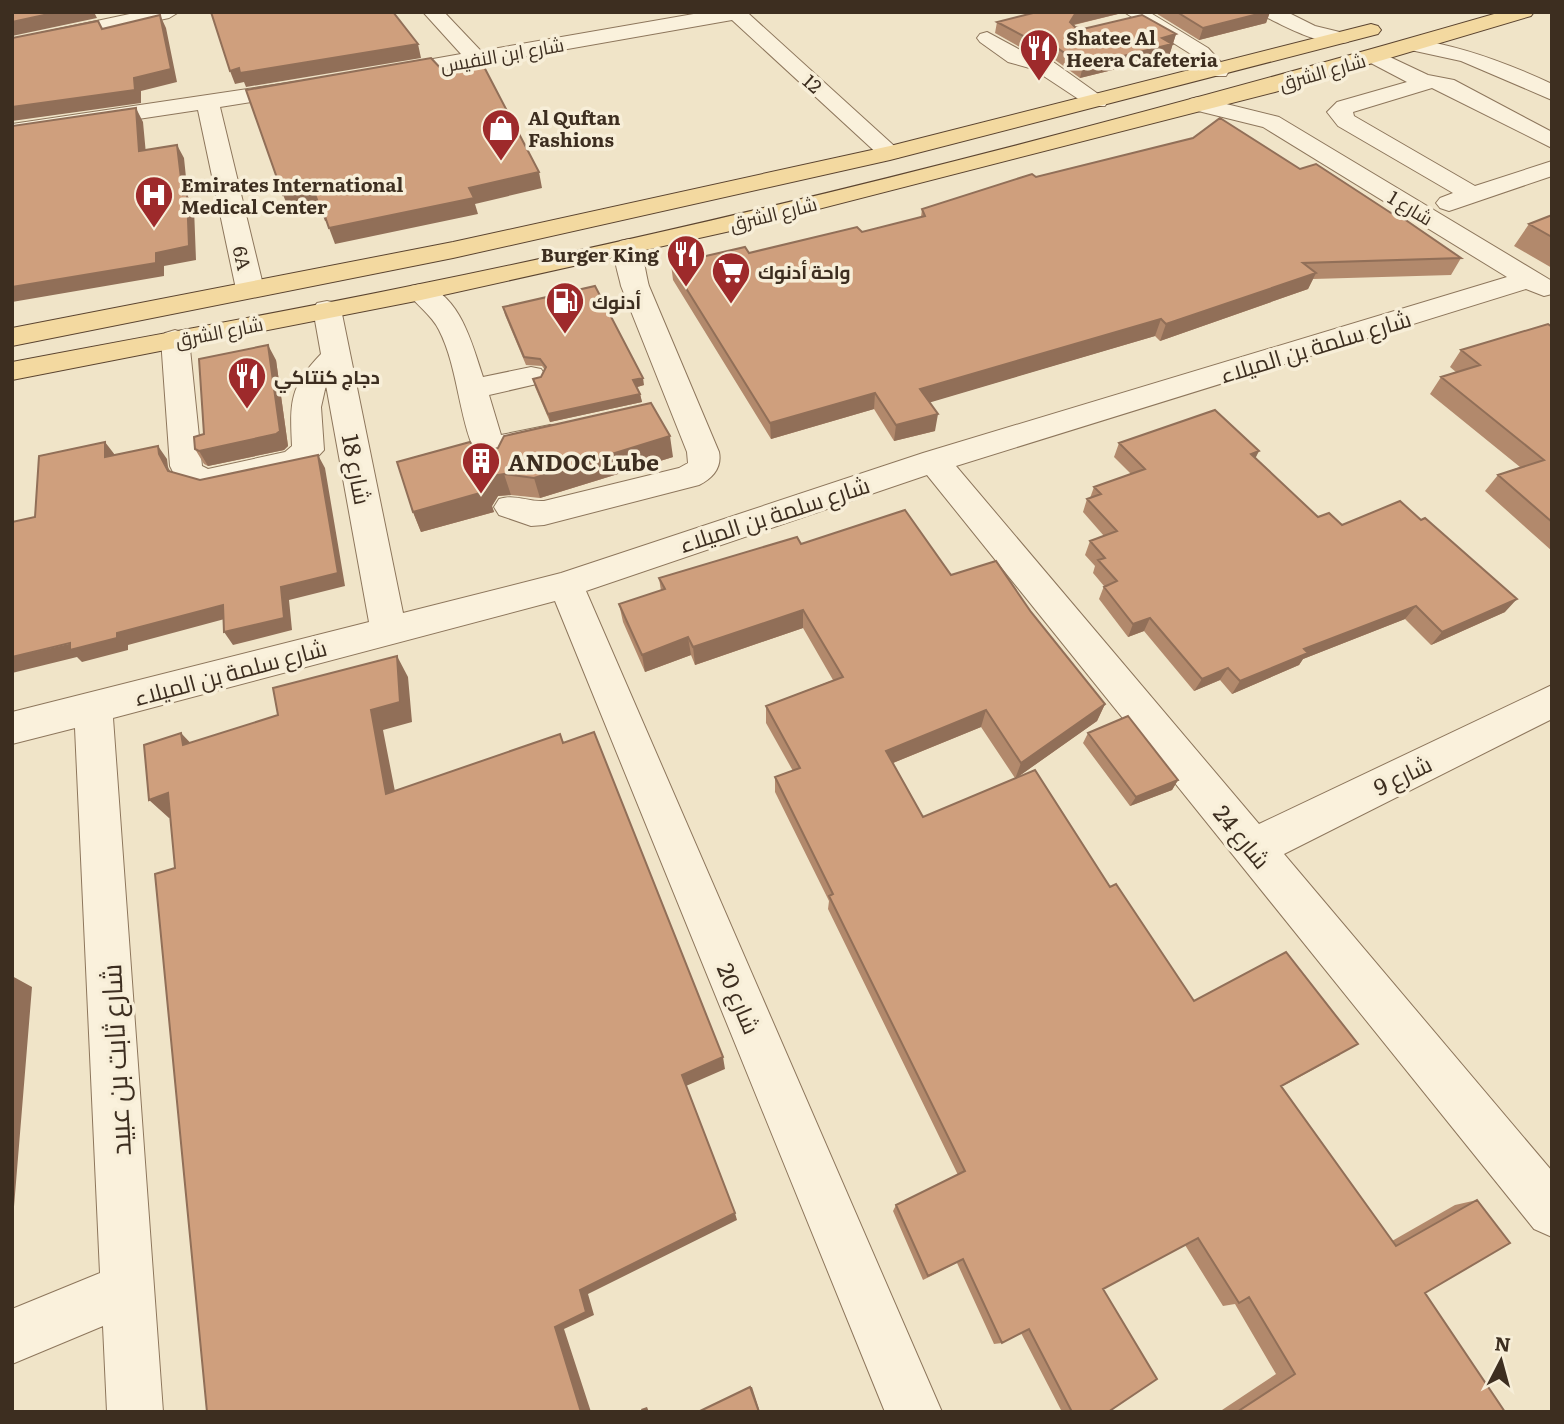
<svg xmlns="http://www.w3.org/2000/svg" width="1564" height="1424" viewBox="0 0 1564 1424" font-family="Literata,Cairo,serif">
<rect width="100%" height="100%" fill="#f0e4c8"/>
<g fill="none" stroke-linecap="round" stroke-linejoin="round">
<g stroke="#8d765c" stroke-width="2">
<path id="minor" d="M139,12H179L169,18L12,51V39Z
M423,12H444L481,51L705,12H751L749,14L902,153L898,158H882L732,20L385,81L377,79L374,74L377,69L461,54Z
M1124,12H1149L1208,48L1229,71L1226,76H1210L1194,56Z
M1261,12H1287L1315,26L1348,34L1351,38L1348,42C1324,48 1286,27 1264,16Z
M987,32L1024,52L1049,59L1108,101L1105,106H1089L1033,69L1008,62L980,42L977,38L980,34Z
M1413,39C1462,46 1507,63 1552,84V100L1461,61L1406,49L1403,45L1406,41Z
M1375,50L1428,75L1454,80L1552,132V148L1432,88L1353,112L1354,116L1475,186L1552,161V176L1458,208L1449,211L1440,208L1436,203L1440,198L1453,193L1338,126L1327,112L1337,102L1407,82L1367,61L1364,56L1367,51Z
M301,81L309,83L312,88L309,93L220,107L264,289L260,295L250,297L240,295L236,289L198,110L12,138V124Z
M1198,97L1279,117L1552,281V294L1544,296L1526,289L956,466L1259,824L1552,685V719L1284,854L1552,1171V1237L1534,1229L927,475L586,591L942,1412H885L555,601L113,718L163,1412H107L103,1326L12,1364V1309L100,1273L75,728L12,744V712L369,622L326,385L321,407L324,450L306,469L208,491L178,482L170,466L161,339L165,333L175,330L185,333L189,339L202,466L208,469L285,452L292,446C290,403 289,387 321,354L313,309L317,303L327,301L337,303L341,309L403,613L561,573L923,453L1507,277L1263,127L1190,109L1187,104L1190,99Z
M629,239L638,241C642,246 646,276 649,286L719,452C722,467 713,478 699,485L544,525L531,526L499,515L494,507L499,499C515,494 528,502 544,501L679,468L688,463L687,452L621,286C618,271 610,255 620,241Z
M421,284C460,293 472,344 483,377L531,367L541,369L546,376L541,383L489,395L501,435L550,425L561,428L566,435L561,442L508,455L504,466L493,469L482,466C458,426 460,371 439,330C431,314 417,306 407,292L411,286Z"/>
</g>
<g stroke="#5b4430" stroke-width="2">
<path id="major" d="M1501,12H1534L1531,16L1275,92L744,228L421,300L12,380V362C148,336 285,312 420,284C784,210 1145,115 1501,12Z
M1371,24L1378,26L1381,30L1378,34L890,160L453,258L12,346V328L453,242L890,146Z"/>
</g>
<use href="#minor" fill="#faf1dc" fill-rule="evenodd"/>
<use href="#major" fill="#f3d9a0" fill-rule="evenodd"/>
</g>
<path fill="#b2896c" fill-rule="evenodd" d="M1029,12H1122V13L1074,25L1075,27L1083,29L1176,34L1169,56L1080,78L1051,57L1025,50L995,33L997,22L1031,14Z
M1154,12H1270L1266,23L1199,40Z
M1300,169L1461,258L1451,275L1313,279L1308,289L1160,341L1155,336L929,402L935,431L894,441L874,409L771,439L673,280L671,264L749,253L862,232L921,217L922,209L1036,177Z
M1552,215V268L1514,246L1529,224Z
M503,307L644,385L637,387L640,394L642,402L550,422L535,387L533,379L541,377L545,370L542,366L526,365L505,315Z
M1552,327V551L1485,491L1498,475L1520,467L1430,394L1441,377L1456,372L1450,367L1461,350Z
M276,360L288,446L284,450L208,466L204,464L195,449L204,434Z
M1119,443L1256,459L1318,517L1342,525L1505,612L1431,645L1405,619L1303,659L1299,665L1232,694L1220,680L1194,691L1144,631L1128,637L1099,599L1104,586L1093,573L1095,566L1085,555L1090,541L1104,536L1083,512L1087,499L1090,498L1094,487L1131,474L1114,457Z
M474,448L487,451L673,457L540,498L511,495L498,496L492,506L494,512L421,532L413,512Z
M801,544L951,575L1031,612L1105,704L1097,721L1019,776L1110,887L1194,1001L1340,1055L1281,1087L1392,1241L1455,1205L1477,1200L1425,1293L1505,1412H1219L1276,1374L1235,1304L1223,1306L1185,1245L1103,1289L1108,1412H1062L1021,1333L1002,1343L994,1344L957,1263L923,1280L893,1211L896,1205L958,1175L828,909L829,901L775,792V777L793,771L766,723V706L833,680L803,628L695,665L691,655L645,672L623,622L619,604L661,591L659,578ZM981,727L1015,778L923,817L893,763Z
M1088,733L1178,780L1172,790L1130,806L1083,743Z"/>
<path fill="#916f58" d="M58,12H94L97,18L12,36V22Z
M1080,12H1122V13L1072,25L1070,22L1075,14Z
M1266,12H1270L1266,23L1199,40L1203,28Z
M160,15L166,28L177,82L141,91V103L12,121V107L134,78Z
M1176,34L1169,56L1080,78L1083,66L1162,38Z
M418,44L421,58L246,87L244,82L235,84L230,71L239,68Z
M136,108L143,122L147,165L139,151Z
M177,145L184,158L188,197L194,208L196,260L164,266V276L12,302V287L156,253L183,195Z
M539,172L542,188L475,204L478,214L335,244L329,228L469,188Z
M313,189L319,205L290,211L283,195Z
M319,205H321L328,221H325Z
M1316,273L1308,289L1160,341L1166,324Z
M1161,319L1155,336L918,406L920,389Z
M268,345L276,360L288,446L284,450L208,466L199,451Z
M643,378L644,385L634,388L633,380Z
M875,393L874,409L771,439L770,423Z
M640,394L642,402L550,422L548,414Z
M938,414L935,431L894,441L896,425Z
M670,436L673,457L540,498L534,478Z
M105,442L115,455L105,457Z
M158,446L167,459L168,467L177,485L159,454Z
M1259,451L1252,465L1251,454Z
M318,455L325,468L345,586L289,600L292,630L233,645L224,632L281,587Z
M504,474L511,495L498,496L492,506L494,512L421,532L413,512L485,485L492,476Z
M1517,599L1505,612L1431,645L1442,632Z
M223,605L232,617L128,645V650L82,662L77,657L12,673V657L117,633Z
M1416,606L1405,619L1303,659L1299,665L1232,694L1240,681L1304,649Z
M803,610V628L695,665L693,647Z
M1150,618L1144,631L1128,637L1133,624Z
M688,637L691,655L645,672L642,655Z
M397,656L408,677L412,722L383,730L399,812L386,794L371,710Z
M1228,668L1220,680L1194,691L1202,679Z
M1105,704L1097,721L1015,779L1021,763Z
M986,710L981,727L883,767L886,751Z
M181,733L200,753L183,745Z
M1178,780L1172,790L1130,806L1136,797Z
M168,793L187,812L169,818L149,800Z
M12,976L32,987L12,1231Z
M723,1057L725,1069L686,1086L682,1075Z
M735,1213L737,1220L588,1294L594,1315L564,1329L591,1412H581L555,1327L580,1290Z
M750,1387H752L760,1412H759Z
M647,1407L649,1412H642L641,1409Z"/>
<path fill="#cf9f7d" stroke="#916f58" stroke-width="2" d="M12,12H58L12,22Z
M211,12H393L418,44L240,73L239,68L230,71Z
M1037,12H1080L1075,14L1070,22L1075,27L1083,29L1142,15L1176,34L1162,38L1172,44L1083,66L1053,45L1027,38L997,22Z
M1177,12H1266L1203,28Z
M160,15L171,69L134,78L135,90L12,107V38L98,21L102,29Z
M431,58L443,71L482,63L539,172L469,188L474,198L329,228L321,205H319L313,189L283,195L246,90Z
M136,108L139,151L177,145L183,195L187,194L189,246L156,253V263L12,287V126Z
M1220,118L1300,169L1316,164L1391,213L1394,212L1461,258L1303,263L1316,273L1166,324L1161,319L920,389L938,414L896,425L875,393L770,423L671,264L745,247L749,253L857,227L862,232L925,216L922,209L1032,174L1036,177L1193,138Z
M1552,215V237L1529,224Z
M595,286L643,378L633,380L640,394L548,414L533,379L541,377L546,367L540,359L524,357L503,307Z
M1548,324L1552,327V522L1498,475L1544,460L1441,377L1480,365L1461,350Z
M268,345L280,431L276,434L199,451L195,449L194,437L204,434L199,359Z
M651,403L670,436L534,478L504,474L492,476L485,485L487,491L413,512L397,462L470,442L474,448L487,451L498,448L504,436Z
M1215,410L1259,451L1251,454L1318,517L1329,513L1342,525L1400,501L1421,520L1425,518L1517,599L1442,632L1416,606L1304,649L1308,653L1240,681L1228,668L1202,679L1150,618L1133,624L1104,587L1117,581L1098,560L1105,558L1090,541L1117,531L1087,499L1101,494L1094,487L1145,469L1119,443Z
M105,442V457L158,446L159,454L168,471L200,480L318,455L338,573L281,587L284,618L224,632L223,605L117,633V638L70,650V643L12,657V522L35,517L39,456Z
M905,510L951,575L996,561L1031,612L1105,704L1021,763L986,710L886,751L923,817L1035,770L1110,887L1116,884L1194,1001L1286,952L1358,1044L1281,1086L1396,1246L1477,1200L1510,1243L1425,1293L1505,1412H1237L1295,1374L1249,1297L1239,1303L1198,1238L1103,1289L1157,1379L1108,1412H1072L1029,1329L1002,1343L963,1259L928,1276L896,1205L965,1171L829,896L833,894L775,777L800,768L766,706L843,677L803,610L693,647L688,637L642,655L619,604L665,589L659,578L797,537L801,544Z
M397,656L400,702L371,710L386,794L560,734L563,743L594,732L723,1057L682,1075L735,1213L580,1290L586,1312L555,1327L581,1412H207L155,874L175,868L168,793L149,800L144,745L181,733L183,745L278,715L273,688Z
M1128,716L1178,780L1136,797L1088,733Z
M750,1387L759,1412H698Z"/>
<defs>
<g id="restaurant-pin" transform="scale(2.0125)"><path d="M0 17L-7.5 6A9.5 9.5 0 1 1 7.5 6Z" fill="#9e2a2b" stroke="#f7eed8"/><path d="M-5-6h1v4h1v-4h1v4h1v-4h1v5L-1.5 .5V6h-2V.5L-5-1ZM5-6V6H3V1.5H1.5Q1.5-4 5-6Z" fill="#fff"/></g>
<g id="shop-pin" transform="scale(2.0125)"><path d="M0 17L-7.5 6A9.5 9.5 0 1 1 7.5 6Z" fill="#9e2a2b" stroke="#f7eed8"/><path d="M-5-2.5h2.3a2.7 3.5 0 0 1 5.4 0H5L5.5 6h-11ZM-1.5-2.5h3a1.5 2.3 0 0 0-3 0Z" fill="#fff"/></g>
<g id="hospital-pin" transform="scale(2.0125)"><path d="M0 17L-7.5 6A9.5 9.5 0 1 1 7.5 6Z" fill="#9e2a2b" stroke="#f7eed8"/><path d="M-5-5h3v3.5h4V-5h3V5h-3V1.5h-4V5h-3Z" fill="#fff"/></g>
<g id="supermarket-pin" transform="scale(2.0125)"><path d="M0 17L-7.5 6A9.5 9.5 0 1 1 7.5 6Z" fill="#9e2a2b" stroke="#f7eed8"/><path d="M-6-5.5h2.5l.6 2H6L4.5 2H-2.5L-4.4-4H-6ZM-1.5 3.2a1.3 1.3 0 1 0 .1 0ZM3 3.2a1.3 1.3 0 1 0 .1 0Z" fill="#fff"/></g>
<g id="fuel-pin" transform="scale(2.0125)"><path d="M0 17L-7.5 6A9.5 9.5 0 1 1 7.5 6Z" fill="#9e2a2b" stroke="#f7eed8"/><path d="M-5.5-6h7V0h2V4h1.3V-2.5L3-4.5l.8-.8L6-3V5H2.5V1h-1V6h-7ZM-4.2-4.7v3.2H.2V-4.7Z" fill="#fff"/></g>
<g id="building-pin" transform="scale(2.0125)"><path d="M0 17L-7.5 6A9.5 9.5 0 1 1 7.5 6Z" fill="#9e2a2b" stroke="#f7eed8"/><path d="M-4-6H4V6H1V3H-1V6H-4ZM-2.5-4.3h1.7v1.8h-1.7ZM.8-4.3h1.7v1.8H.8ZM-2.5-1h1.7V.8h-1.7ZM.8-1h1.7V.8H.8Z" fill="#fff"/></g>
</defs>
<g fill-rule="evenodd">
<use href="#restaurant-pin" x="1039" y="48"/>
<use href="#shop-pin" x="501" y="128"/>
<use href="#hospital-pin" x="154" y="195"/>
<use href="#restaurant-pin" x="686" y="254"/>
<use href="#supermarket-pin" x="731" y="271"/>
<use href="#fuel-pin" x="565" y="301"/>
<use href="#restaurant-pin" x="247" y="376"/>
<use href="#building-pin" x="481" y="461"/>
</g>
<g text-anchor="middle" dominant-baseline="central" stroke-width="7" stroke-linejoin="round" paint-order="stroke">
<g font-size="19" font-weight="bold" fill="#3d2e20" stroke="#f7eed8" text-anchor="start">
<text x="1066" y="37">Shatee Al<tspan x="1066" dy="22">Heera Cafeteria</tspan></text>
<text x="528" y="117">Al Quftan<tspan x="528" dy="22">Fashions</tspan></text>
<text x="181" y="184">Emirates International<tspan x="181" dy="22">Medical Center</tspan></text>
<text x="659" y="254" text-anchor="end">Burger King</text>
<text x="758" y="271">واحة أدنوك</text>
<text x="592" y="301">أدنوك</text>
<text x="274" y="376">دجاج كنتاكي</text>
</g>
<g font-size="19" fill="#3d2e20" stroke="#f7eed8">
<text transform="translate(502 54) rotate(-10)">شارع ابن النفيس</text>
<text transform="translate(1322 71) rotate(-16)">شارع الشرق</text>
<text transform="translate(813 83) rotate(42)">12</text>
<text transform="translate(1411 207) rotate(31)">شارع 1</text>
<text transform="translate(773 213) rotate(-14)">شارع الشرق</text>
<text transform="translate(243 258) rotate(77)">6A</text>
<text transform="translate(219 331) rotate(-11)">شارع الشرق</text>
</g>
<g font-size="23" fill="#3d2e20" stroke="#f7eed8">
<text transform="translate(1315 345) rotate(-17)">شارع سلمة بن الميلاء</text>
<text transform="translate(358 469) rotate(79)">شارع 18</text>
<text transform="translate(774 513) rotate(-18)">شارع سلمة بن الميلاء</text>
<text transform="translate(230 671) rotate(-15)">شارع سلمة بن الميلاء</text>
<text transform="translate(1402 774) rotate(-26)">شارع 9</text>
<text transform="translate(1243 836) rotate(51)">شارع 24</text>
<text transform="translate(740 998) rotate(67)">شارع 20</text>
</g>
<g font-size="23" font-weight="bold" fill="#3d2e20" stroke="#f7eed8" text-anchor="start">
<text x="508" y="461">ANDOC Lube</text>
</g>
<g font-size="28" fill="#3d2e20" stroke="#f7eed8">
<text transform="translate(114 1060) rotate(-93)">شارع ثابت بن عبيد</text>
</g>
</g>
<rect width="1564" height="1424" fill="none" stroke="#3d2e20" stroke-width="28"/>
<g transform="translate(1501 1361) rotate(6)" stroke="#f7eed8" stroke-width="5" paint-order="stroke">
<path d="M0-5L12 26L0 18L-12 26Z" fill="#3d2e20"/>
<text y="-10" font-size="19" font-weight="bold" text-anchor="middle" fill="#3d2e20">N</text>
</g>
</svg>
